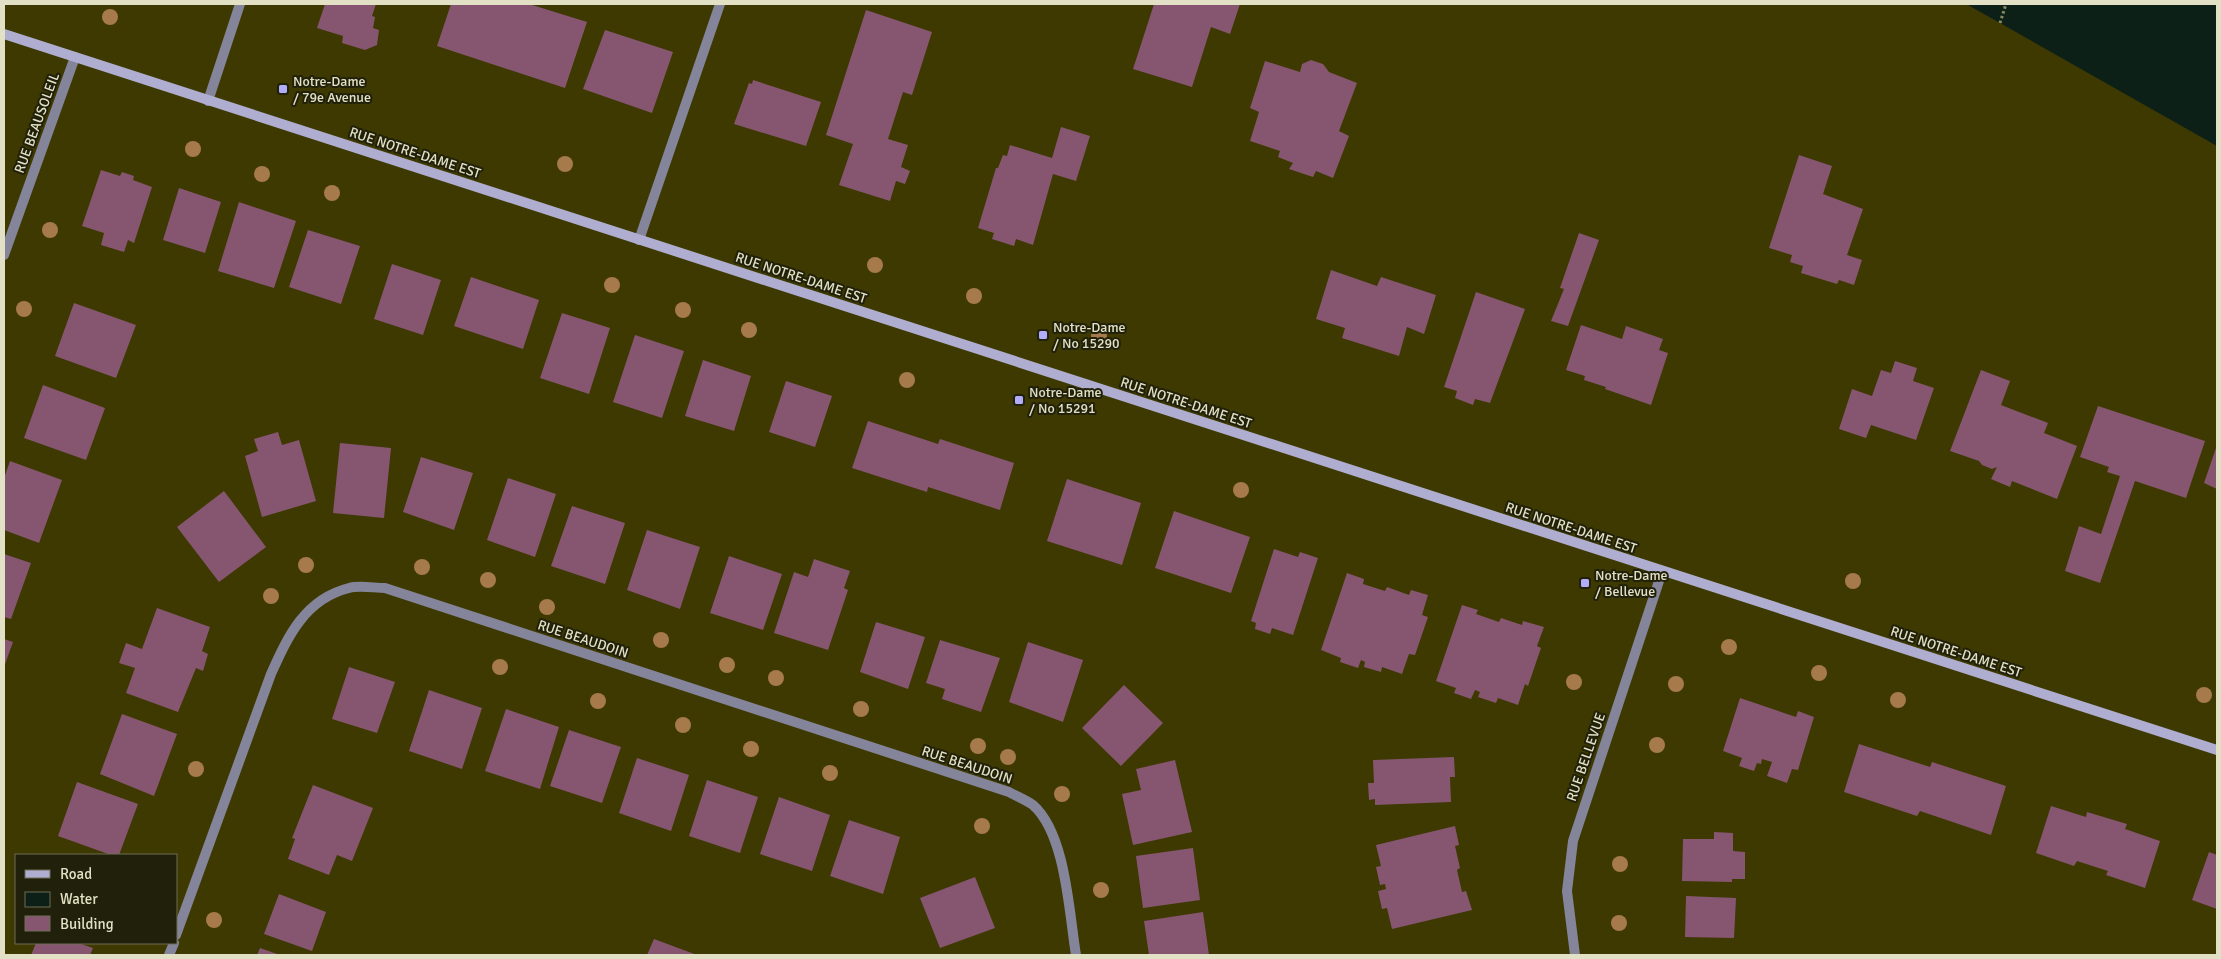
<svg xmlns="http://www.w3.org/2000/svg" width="2221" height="959" viewBox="0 0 2221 959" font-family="Signika,sans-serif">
<rect width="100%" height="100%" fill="#3d3900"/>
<path fill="#0d2018" d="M1966,4H2217V146L2000,23Z"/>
<path fill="#865671" d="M325,4H376L372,16L375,17L373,28L379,30L377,45L365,50L342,43L343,36L317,28Z
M451,4H529L587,22L565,88L437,46Z
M1154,4H1240L1230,34L1211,27L1192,87L1133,69Z
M866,10L932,32L912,95L903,92L888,139L908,145L901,167L910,171L905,184L896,181L890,201L839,185L853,144L826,135Z
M605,30L673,52L652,113L583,89Z
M1311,60L1323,64L1329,72L1357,83L1339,131L1349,136L1333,178L1316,171L1313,177L1289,169L1293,163L1278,157L1280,151L1250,141L1259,112L1250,108L1265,61L1300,72L1302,64Z
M753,80L821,102L806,146L734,124L749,83L752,84Z
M1061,127L1090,136L1076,181L1053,174L1033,245L1016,239L1014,246L992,239L994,233L978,228L996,168H998L1003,155L1007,156L1010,145L1052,158Z
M1799,155L1832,166L1823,194L1863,209L1847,255L1862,260L1854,285L1839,280L1837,284L1801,273L1803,266L1790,262L1792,255L1769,248Z
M101,170L120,176L122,172L134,176L133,180L152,187L134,243L128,240L124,252L101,245L104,233L82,226Z
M179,188L221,202L205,253L163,240Z
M239,202L296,221L274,288L218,271Z
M308,230L360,246L341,304L289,287Z
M1579,233L1599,240L1568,326L1551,321L1564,289L1560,288Z
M392,264L441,280L423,335L374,319Z
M1331,270L1377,286L1381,277L1436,295L1424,334L1407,327L1399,356L1342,338L1345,328L1316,319Z
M471,277L539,300L523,349L454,326Z
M1476,292L1525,309L1490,403L1475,399L1473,405L1455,398L1457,391L1444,387Z
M74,303L136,325L116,378L55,356Z
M562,313L610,328L589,394L540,378Z
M1581,325L1622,339L1626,326L1663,339L1659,350L1668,353L1651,405L1605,389L1606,387L1584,380L1585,376L1566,370Z
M635,335L684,351L662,418L613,402Z
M703,360L751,376L734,431L685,416Z
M1895,361L1917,368L1913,381L1934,388L1916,440L1871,425L1866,438L1839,429L1852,389L1872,396L1881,370L1891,373Z
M1981,370L2010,381L2001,405L2048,423L2044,433L2077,446L2057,499L2012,481L2010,487L1991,479L1997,467L1992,469L1982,465L1979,461L1950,451Z
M786,381L832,396L815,447L769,432Z
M43,385L105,408L86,460L24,438Z
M2098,406L2205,441L2186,498L2135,481L2100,583L2065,571L2079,526L2101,534L2120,476L2107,472L2109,467L2080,457Z
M868,421L938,444L940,439L1014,463L1000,510L928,487L927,492L852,468Z
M278,432L282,445L299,440L316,501L262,517L245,456L258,451L254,439Z
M340,443L391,448L384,518L333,513Z
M2217,445V489L2204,483Z
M421,457L473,473L454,530L403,512Z
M10,461L62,480L39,543L4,530V478Z
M508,478L556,494L535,557L487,540Z
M1067,479L1141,503L1122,565L1047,541Z
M224,491L266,547L219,582L177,527Z
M572,506L625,523L605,584L551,566Z
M1174,511L1250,537L1231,593L1155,568Z
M647,530L700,547L680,609L627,590Z
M1274,549L1298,557L1300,552L1318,558L1293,635L1272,628L1270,634L1255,629L1256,623L1251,621Z
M4,554L31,563L11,619L4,617Z
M729,556L782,574L763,630L710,613Z
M814,559L850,571L844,588L848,590L828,650L774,633L794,572L808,577Z
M1347,573L1364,579L1363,584L1385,591L1387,587L1409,595L1411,590L1428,595L1422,615L1428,617L1415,655L1409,654L1402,674L1382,667L1381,672L1364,667L1365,662L1361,660L1358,668L1340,662L1341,658L1321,650Z
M1462,605L1478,610L1476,614L1499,622L1501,618L1522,625L1523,621L1544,627L1537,646L1541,648L1528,686L1525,684L1518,705L1498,698L1496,703L1478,697L1480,692L1475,690L1471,699L1454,693L1456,688L1436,681Z
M157,608L210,627L202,651L208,654L203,671L196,668L178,712L126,693L135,668L119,663L126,643L142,649Z
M876,622L925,637L908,689L860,672Z
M4,639L13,642L4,667Z
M940,640L1000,658L981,712L942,699L945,689L926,683Z
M1028,642L1083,660L1063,722L1009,702Z
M349,667L395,682L377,733L332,719Z
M1124,685L1163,723L1121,766L1082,728Z
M429,690L482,708L462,769L409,751Z
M1740,698L1796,717L1798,711L1814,717L1798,770L1792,769L1787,783L1767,776L1772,762L1762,759L1761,764L1757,763L1754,771L1739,766L1742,758L1723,751Z
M506,709L559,727L540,789L485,771Z
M122,714L177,734L154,796L100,774Z
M569,730L621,747L602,803L550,786Z
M1859,744L1930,767L1932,762L2006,786L1991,835L1920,811L1917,816L1844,792Z
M1454,757L1455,777H1450L1451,802L1375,805V799L1369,800L1368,783H1374L1373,760Z
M637,758L689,775L671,831L619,813Z
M1175,760L1192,832L1133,845L1122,794L1141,790L1136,769Z
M707,780L758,797L740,853L689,836Z
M77,782L138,804L119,855H111L58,836Z
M313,785L373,808L352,861L337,855L329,875L288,859L295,839L292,838Z
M779,797L830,815L812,871L760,854Z
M2051,806L2086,817L2087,812L2127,824L2125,829L2160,841L2145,888L2106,875L2108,871L2077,861L2074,866L2036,853Z
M849,820L900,837L883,894L830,876Z
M1455,826L1459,845L1455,846L1460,868L1457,870L1462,892L1466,891L1472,910L1392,929L1387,908L1382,909L1378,891L1386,889L1385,884L1380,885L1376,867L1381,866L1376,845Z
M1714,832L1733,833V851L1745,852V879H1732V882L1682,881L1683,839H1714Z
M1193,848L1200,900L1143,908L1136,856Z
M2209,852L2217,855V909L2192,900Z
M975,877L995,928L940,948L920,898Z
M279,894L326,912L312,951L264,934Z
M1686,896L1736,898L1734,938L1685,937Z
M1203,912L1209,955H1149L1144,921Z
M654,939L697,955H647Z
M36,943H78L93,948L90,955H31Z
M260,948L280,955H257Z"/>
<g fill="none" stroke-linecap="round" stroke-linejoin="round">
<path stroke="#8a885d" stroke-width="3" stroke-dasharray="2.5 2.5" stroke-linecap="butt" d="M2000,23L2006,4"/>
<path stroke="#84849a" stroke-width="10" d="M639,240L720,4"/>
<path stroke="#84849a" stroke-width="10" d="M208,101L240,4
M4,255L75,57
M176,935L271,674C288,636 305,599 349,588C359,585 374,588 385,588L1009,792C1016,796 1026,800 1033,805C1066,834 1069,913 1076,955
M169,955L174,943
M1575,955L1567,891L1573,841L1662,572"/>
<path stroke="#afaed1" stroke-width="10" d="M4,34L2217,750"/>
</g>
<g fill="#a77a4c">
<circle cx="110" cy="17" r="8"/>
<circle cx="193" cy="149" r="8"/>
<circle cx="565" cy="164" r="8"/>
<circle cx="262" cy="174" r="8"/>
<circle cx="332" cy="193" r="8"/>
<circle cx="50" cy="230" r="8"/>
<circle cx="875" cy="265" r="8"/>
<circle cx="612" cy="285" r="8"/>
<circle cx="974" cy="296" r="8"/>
<circle cx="24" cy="309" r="8"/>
<circle cx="683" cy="310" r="8"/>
<circle cx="749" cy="330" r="8"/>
<circle cx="1099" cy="336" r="8"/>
<circle cx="907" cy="380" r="8"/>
<circle cx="1241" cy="490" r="8"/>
<circle cx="306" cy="565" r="8"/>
<circle cx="422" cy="567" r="8"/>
<circle cx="488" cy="580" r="8"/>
<circle cx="1853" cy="581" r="8"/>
<circle cx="271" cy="596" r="8"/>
<circle cx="547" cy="607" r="8"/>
<circle cx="661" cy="640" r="8"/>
<circle cx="1729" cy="647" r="8"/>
<circle cx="727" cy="665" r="8"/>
<circle cx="500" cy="667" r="8"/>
<circle cx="1819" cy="673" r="8"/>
<circle cx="776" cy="678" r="8"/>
<circle cx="1574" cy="682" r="8"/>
<circle cx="1676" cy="684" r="8"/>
<circle cx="2204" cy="695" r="8"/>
<circle cx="1898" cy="700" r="8"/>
<circle cx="598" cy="701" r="8"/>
<circle cx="861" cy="709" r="8"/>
<circle cx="683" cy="725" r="8"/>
<circle cx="1657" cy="745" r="8"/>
<circle cx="978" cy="746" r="8"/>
<circle cx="751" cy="749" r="8"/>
<circle cx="1008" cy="757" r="8"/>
<circle cx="196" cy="769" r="8"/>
<circle cx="830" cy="773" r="8"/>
<circle cx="1062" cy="794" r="8"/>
<circle cx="982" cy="826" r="8"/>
<circle cx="1620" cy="864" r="8"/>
<circle cx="1101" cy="890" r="8"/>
<circle cx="214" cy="920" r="8"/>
<circle cx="1619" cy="923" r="8"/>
</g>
<g fill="#b1adfa" stroke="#21200a" stroke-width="2">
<rect x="278" y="84" width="10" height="10" rx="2.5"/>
<rect x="1038" y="330" width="10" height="10" rx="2.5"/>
<rect x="1014" y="395" width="10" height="10" rx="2.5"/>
<rect x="1580" y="578" width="10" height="10" rx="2.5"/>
</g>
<g text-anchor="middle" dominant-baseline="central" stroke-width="4" stroke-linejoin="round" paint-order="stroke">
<g font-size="14" fill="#e2e1c6" stroke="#21200a" text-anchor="start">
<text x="293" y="81">Notre-Dame<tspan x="293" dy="16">/ 79e Avenue</tspan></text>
<text x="1053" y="327">Notre-Dame<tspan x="1053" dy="16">/ No 15290</tspan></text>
<text x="1029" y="392">Notre-Dame<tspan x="1029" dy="16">/ No 15291</tspan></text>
<text x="1595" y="575">Notre-Dame<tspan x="1595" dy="16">/ Bellevue</tspan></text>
</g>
<g font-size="14" fill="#e2e1c6" stroke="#21200a">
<text transform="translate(37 123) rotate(-70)">RUE BEAUSOLEIL</text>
<text transform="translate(415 153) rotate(18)">RUE NOTRE-DAME EST</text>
<text transform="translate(801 278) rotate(18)">RUE NOTRE-DAME EST</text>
<text transform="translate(1186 403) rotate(18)">RUE NOTRE-DAME EST</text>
<text transform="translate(1571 528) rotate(18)">RUE NOTRE-DAME EST</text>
<text transform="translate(583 639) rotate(18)">RUE BEAUDOIN</text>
<text transform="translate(1956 652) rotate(18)">RUE NOTRE-DAME EST</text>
<text transform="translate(1586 757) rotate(-71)">RUE BELLEVUE</text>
<text transform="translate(967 765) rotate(18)">RUE BEAUDOIN</text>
</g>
</g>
<rect width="2221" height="959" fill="none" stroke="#e2e1c6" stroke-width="10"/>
<rect x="15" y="854" width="162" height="90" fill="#21200a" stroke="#6e6d55"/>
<rect x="25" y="870" width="25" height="8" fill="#afaed1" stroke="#6e6d55"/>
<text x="60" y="879" font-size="15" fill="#e2e1c6">Road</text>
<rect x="25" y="892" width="25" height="15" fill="#0d2018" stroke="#6e6d55"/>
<text x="60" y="904" font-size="15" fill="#e2e1c6">Water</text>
<rect x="25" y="916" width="25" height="15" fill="#865671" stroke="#6e6d55"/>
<text x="60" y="929" font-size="15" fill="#e2e1c6">Building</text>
</svg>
